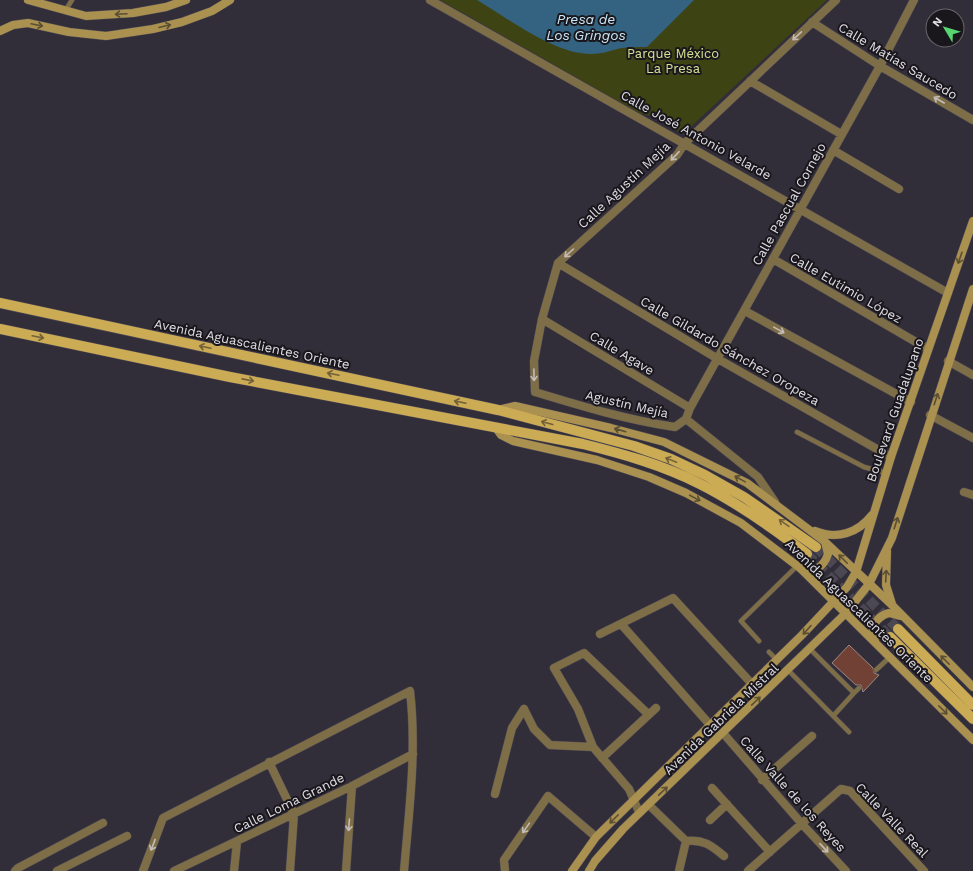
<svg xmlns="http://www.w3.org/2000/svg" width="973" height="871" viewBox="0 0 973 871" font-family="'Work Sans',sans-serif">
<rect width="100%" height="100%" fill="#322e39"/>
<path fill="#3e4313" d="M440,0H827L683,134L652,116L641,114Z"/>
<path fill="#336381" d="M477,0H694L647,47C639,47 630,47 622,48C612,50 603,54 592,54C555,55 509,19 477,0Z"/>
<path fill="#724135" stroke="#988884" d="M849,645L873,668L874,673L879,675L863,692L861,685H856L832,663Z"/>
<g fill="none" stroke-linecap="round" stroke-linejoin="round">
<path stroke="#4c4853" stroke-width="10" stroke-dasharray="10 5" stroke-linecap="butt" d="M816,547L898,629
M807,554L890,637"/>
<g stroke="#4e4a55" stroke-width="5.5">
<path id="lane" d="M65,11L72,0
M797,432L864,467L886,473
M759,641L741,621L797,566
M810,649L854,693L859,688
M769,652L777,660
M788,670L849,732
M876,670L890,657
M834,715L854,693"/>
</g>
<g stroke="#4e4a55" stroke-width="9">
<path id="street" d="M430,0L948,293
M812,22L880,66L973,120
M750,81L841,134
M833,150L899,189
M773,259L928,349
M558,263L718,359L891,457
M745,311L911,402
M542,319L690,408
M948,361L973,375
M930,415L973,438
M686,419L675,427C627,420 581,406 535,392L534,361L542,319L558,263L677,155L685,143L836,0
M686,419L690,408L880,66L914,0
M686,419L758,477L775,502
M964,492L973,495
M621,624L711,726
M600,634L673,598L752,684
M524,709L534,729L550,745L593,747
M723,733L802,824L846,871
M602,758L656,708
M269,762L294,814L290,871
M762,780L812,736
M712,788L770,852
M495,794L512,728L524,709
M649,805L686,841L679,871
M639,812L629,789L593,747L578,709L554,668L584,653L648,714
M710,820L727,804
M686,841C703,839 711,845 724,856
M15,871L18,868L103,823
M57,871L127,836
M143,871L163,818L410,691C417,751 409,811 404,871
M174,871L352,786L413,754
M234,871L237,842
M346,871L352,786
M505,871L504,860L548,796L596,837
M748,871L841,789L850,791L924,871"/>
</g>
<g stroke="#4e4a55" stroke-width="9">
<path id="secondary" d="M28,0L86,16L133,13L166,7L186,0
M0,31L13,25L28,23L69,32L106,36L153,29L182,22L212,11L230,0
M498,410L515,406L611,428L664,442L747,483L824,541L892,605L973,687
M496,428L501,435L513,441L597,460L649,477L686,493L741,523L800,568L973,740
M815,531C837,540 858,533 872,515
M887,551L886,585L892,604
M801,569C813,574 824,567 828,554L825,542
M875,641C868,629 877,616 889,613L900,616
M572,871L596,837L802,635L847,587L856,572L891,457L973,221
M589,871L595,861L623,829L846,613L869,584L892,538L973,289"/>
</g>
<g stroke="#4e4a55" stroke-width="11">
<path id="primary" d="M0,303L498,410L634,446L671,459L705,475L744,497L816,547
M0,329L230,377L583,444C623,454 663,465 700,484C738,503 773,528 807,554
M898,629L973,705
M890,637L973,719"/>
</g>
<use href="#lane" stroke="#7e6e47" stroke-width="4.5"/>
<use href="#street" stroke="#7e6e47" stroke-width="8"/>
<use href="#secondary" stroke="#aa9150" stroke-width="8"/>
<use href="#primary" stroke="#ccab55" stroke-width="10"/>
</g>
<defs><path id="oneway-shaft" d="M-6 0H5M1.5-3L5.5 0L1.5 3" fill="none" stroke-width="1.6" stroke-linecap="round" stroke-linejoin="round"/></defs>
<g stroke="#5a4e33">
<use href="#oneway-shaft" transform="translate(121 14) rotate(177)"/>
<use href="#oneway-shaft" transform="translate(37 25) rotate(12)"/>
<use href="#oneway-shaft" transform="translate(165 26) rotate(-14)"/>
<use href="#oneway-shaft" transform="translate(960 258) rotate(109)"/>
<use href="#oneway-shaft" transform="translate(936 399) rotate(-72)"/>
<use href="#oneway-shaft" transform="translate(620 430) rotate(-164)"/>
<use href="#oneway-shaft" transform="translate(740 479) rotate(-151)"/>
<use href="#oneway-shaft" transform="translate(695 498) rotate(28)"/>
<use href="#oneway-shaft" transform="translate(896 523) rotate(-72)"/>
<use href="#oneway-shaft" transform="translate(843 559) rotate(-135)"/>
<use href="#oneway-shaft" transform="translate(886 576) rotate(-87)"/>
<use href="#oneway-shaft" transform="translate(807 630) rotate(132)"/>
<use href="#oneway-shaft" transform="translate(945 660) rotate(-135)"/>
<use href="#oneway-shaft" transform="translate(756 701) rotate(-44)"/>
<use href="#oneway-shaft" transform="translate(943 710) rotate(45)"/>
<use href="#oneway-shaft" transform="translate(663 791) rotate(-44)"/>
<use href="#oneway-shaft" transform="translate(614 819) rotate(135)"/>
</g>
<g stroke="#c3bcb6">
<use href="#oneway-shaft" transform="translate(797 36) rotate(137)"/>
<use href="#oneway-shaft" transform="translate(939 100) rotate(-150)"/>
<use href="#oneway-shaft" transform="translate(675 156) rotate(133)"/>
<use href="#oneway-shaft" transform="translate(569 253) rotate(138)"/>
<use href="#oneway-shaft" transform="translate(779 330) rotate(29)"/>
<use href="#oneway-shaft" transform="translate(534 375) rotate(89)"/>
<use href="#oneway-shaft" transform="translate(349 825) rotate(94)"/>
<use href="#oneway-shaft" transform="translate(526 828) rotate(125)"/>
<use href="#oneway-shaft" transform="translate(153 845) rotate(111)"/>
<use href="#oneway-shaft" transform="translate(824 848) rotate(47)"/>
</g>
<g stroke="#726138">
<use href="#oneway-shaft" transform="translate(38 337) rotate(12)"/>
<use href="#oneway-shaft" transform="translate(205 347) rotate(-168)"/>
<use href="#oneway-shaft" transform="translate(333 374) rotate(-168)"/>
<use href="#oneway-shaft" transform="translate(248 380) rotate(11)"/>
<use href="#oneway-shaft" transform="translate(460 402) rotate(-168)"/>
<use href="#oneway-shaft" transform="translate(547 423) rotate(-165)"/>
<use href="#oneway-shaft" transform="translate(671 460) rotate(-158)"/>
<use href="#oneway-shaft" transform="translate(784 523) rotate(-145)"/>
</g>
<g text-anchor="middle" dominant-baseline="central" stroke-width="4" stroke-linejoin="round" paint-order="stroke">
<g font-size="13" fill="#d4e092" stroke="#19171c">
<text x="673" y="53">Parque México<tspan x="673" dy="15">La Presa</tspan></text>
</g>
<g font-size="13" fill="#e0dde5" stroke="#19171c">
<text transform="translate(898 61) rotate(31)">Calle Matías Saucedo</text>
<text transform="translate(696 135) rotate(29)">Calle José Antonio Velarde</text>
<text transform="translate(624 185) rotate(-43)">Calle Agustín Mejía</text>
<text transform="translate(789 204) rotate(-61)">Calle Pascual Cornejo</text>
<text transform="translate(846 288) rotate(30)">Calle Eutimio López</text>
<text transform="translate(252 344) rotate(12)">Avenida Aguascalientes Oriente</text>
<text transform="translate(730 351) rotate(30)">Calle Gildardo Sánchez Oropeza</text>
<text transform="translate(622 353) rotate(31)">Calle Agave</text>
<text transform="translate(627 404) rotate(13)">Agustín Mejía</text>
<text transform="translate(895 410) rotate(-71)">Boulevard Guadalupano</text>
<text transform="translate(859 611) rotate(44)">Avenida Aguascalientes Oriente</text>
<text transform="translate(721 719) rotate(-44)">Avenida Gabriela Mistral</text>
<text transform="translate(793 794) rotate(48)">Calle Valle de los Reyes</text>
<text transform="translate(289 803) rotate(-26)">Calle Loma Grande</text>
<text transform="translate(892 820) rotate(46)">Calle Valle Real</text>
</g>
<g font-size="14" font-style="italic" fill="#cae7fa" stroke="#19171c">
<text x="586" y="19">Presa de<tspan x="586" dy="16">Los Gringos</tspan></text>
</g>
</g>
<g transform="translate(945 28) rotate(308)"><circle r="19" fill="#19171c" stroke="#69666c"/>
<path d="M0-3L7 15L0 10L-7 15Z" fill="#57d570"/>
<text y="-6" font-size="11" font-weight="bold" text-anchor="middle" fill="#e0dde5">N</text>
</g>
</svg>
